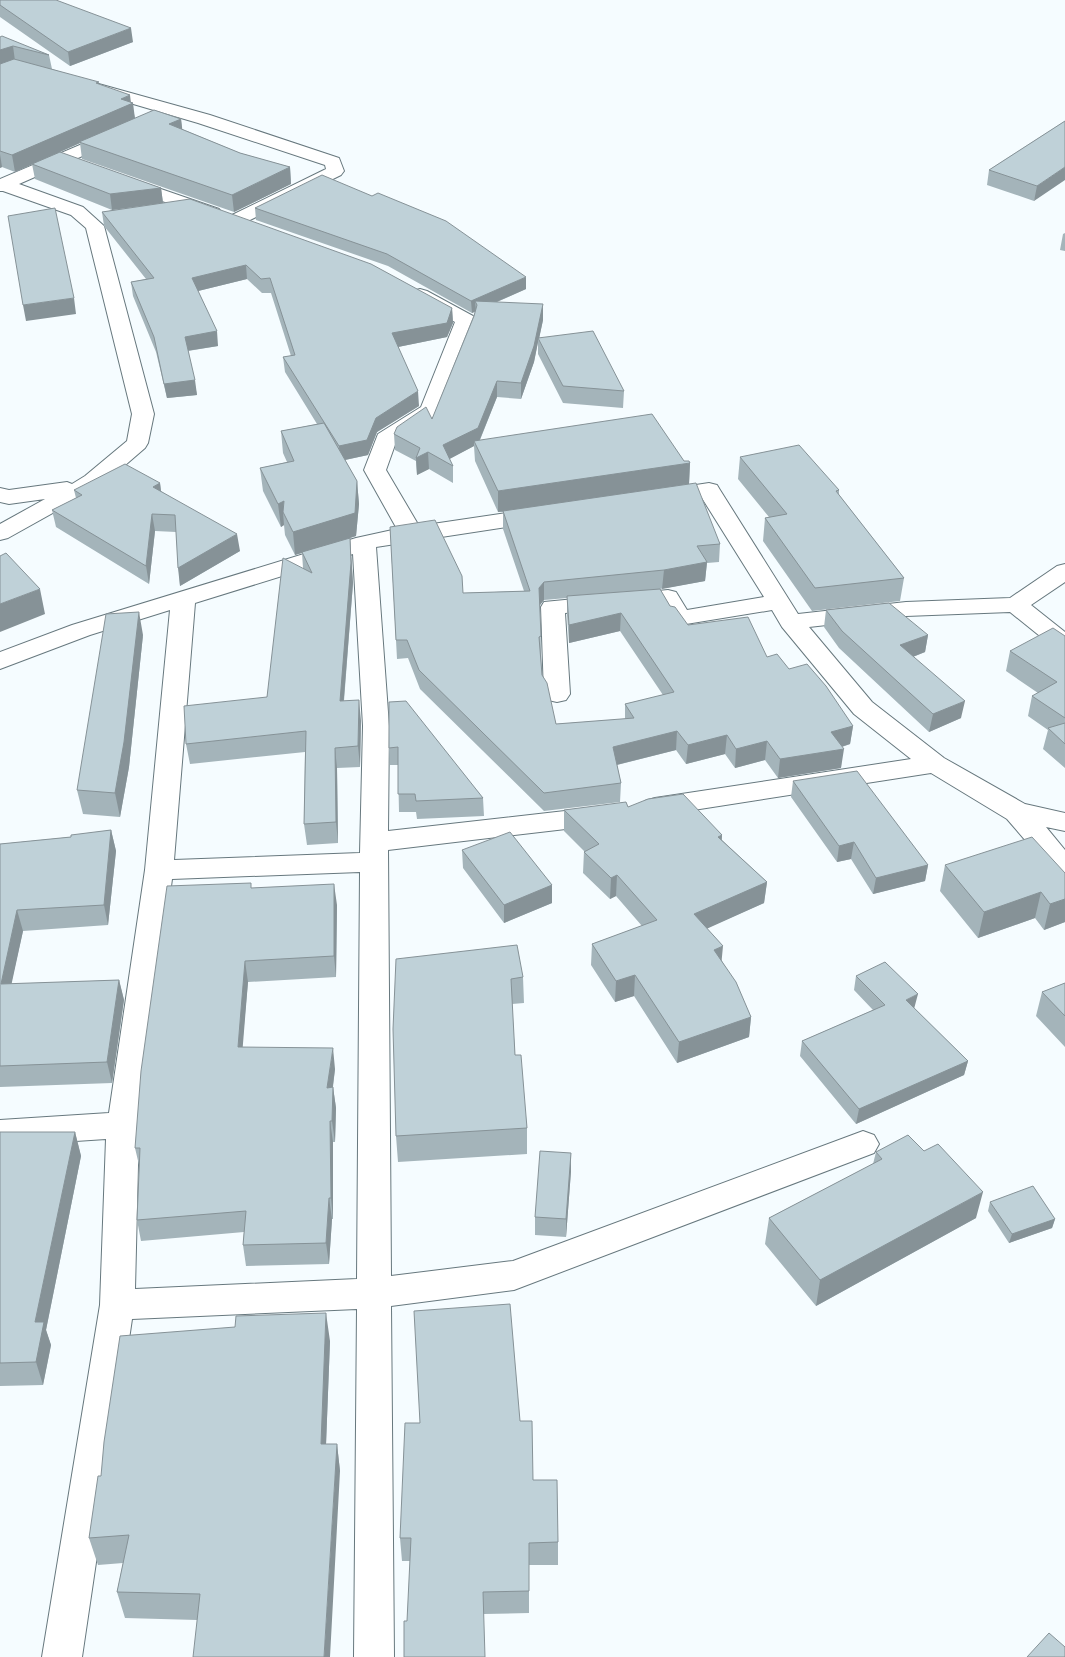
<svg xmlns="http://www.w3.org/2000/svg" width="1065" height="1657" viewBox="0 0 1065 1657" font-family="Arial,sans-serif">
<rect width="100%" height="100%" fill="#f5fcff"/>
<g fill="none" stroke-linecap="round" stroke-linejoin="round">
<g stroke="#67787e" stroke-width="2">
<path id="street" d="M95,83L210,115L339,158L344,171L341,175L242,224L236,225L230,224L227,220L230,216L326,169L325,165L198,123L89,91L87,88L89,85Z
M115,130L121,131L123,135L121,139L19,184L83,207L104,226L154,414L148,443L145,448L101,486L8,538L0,540V524L45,499L9,504L0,502V488L9,490L67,482L72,484L85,476L127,441L132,414L86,228L71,215L3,191H0V179Z
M126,177L219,209L222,213L219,217L213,218L207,217L120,186L117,182L120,178Z
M420,289L427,291L473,316L476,320L441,410L437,414L396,442L386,470L419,526L540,508L548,510L551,515L548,520L540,522L376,547L389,726L388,831L600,807L610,809L614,816L610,823L600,825L388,850L391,1276L513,1261L863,1131L874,1135L879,1144L874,1153L514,1290L391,1306L394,1657H354L357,1309L132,1319L82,1657H42L100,1305L106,1139L0,1146V1120L109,1113L145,870L170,610L90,635L0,669V652L72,625L356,538L397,529L364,470L378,434L421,407L455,322L413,299L410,295L413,291ZM353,554L363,726L360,853L174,860L195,603ZM360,872L357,1279L135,1289L139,1125L172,879Z
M709,483L717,485L720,490L798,614L906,602L1010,598L1057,566L1065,564V582L1031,605L1065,632V652L1056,649L1010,612L906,616L809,627L872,702L944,758L1025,804L1065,813V831L1046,827L1065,850V878L1055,875L1007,819L931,773L655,816L645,813L641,807L645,801L655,798L911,759L854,714L782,627L772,610L680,625L671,623L660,605L565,613L570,694L566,700L557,702L548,700L544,694L541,607L544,602L668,590L676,592L687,610L764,597L702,498L664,503L656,501L653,496L656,491Z"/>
</g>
<use href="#street" fill="#fff" fill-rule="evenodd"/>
</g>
<path fill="#a4b4ba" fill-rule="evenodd" d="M0,0L133,42L70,66L0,17Z
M0,37L49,55L52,69L99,84L131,102L135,118L181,119L182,129L240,153L290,167L291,184L234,212L82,159L80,143L15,172L2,167L0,168Z
M1065,121L1034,201L987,185L989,170Z
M32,164L161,188L163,203L452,308L453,323L447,337L398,347L419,406L377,432L368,455L345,460L357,481L359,504L356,536L350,538L353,583L344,701L361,721L360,767L337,768L338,843L307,845L304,824L305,752L190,764L186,744L267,697L303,568L302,553L295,555L285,535L284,525L281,527L263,491L260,468L287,462L283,453L281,431L317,424L285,372L283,357L291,356L271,293H262L247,279L198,291L218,346L188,351L197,395L167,398L156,352L133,296L131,282L146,279L104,226L102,212L163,203L112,210L35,179Z
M372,196L526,289L497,302L543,320L539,338L624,391L623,408L563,403L538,354V342L534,362L521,399L497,397L480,440L684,461L690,463L689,484L720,544L719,562L707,563L705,581L660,589L670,606L688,625L767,657L789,669L853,726L850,744L842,747L841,768L778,778L765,760L735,768L725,754L686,764L676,750L617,765L621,783L620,802L544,811L420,689L408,658L397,659L390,527L463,593L524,591L503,529V512H498L475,461L474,446L449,459L453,466V483L429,469L417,475L416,461L395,450L394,434L432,419L475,312L472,313L388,266L256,220L255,208ZM567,598V615L569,643L620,631L663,695L625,704V719L556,724L542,675L541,655L540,605L544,600Z
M1065,233V251L1060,250L1063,234Z
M740,457L839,490V495L904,578L900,601L812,611L763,541L765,518L769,517L738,479Z
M160,483L161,491L240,551L180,586L176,532L155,531L149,584L56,527L52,510L76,498L74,490Z
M826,610L928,635L925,652L913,657L961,718L929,732L839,648L824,627Z
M143,635L129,767L120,817L83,814L77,790Z
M1065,636V768L1043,749L1048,730L1028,716L1032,696L1038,693L1006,671L1010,651Z
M389,702L483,798L484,816L417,819L416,812H399L398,765H390L389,748Z
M793,781L928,865L925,881L873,894L851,859L837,862L791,797Z
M628,807L722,835V840L767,882L764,903L707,928L722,961L751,1017L749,1037L677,1063L634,996L615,1002L591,965L592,944L642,926L616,896L610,899L583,873L584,851L564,831V810Z
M111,830L116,851L108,925L23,931L11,984L119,980L124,1000L112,1083L0,1087V844L71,837Z
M462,850L552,885V903L504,923L463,868Z
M945,865L1065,899V922L1044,930L1035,918L978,938L940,891Z
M252,888L337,905L336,977L248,982L242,1047L335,1069L333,1087L336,1108L335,1142H333V1219H332L329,1264L246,1266L243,1245L244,1232L141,1241L137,1220L139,1165L135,1148Z
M396,959L523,977L524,1003L512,1004L515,1055L527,1128V1154L398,1162L396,1136Z
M856,976L915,1009L968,1061L964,1075L856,1124L800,1056L802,1041L873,1010L854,990Z
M1065,983V1047L1036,1016L1042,992Z
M0,1132H75L81,1156L46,1330L51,1345L43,1385L0,1386Z
M876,1152L976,1218L816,1306L765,1244L769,1218L873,1164Z
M571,1153V1171L566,1237L535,1235V1217Z
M990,1202L1055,1219L1052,1228L1009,1243L988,1211Z
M330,1341L326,1444H337L340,1471L197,1620L125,1618L117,1592L123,1563L98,1565L89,1538L101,1476Z
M520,1421L533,1480L558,1542V1565H529V1613L484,1614L410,1561H402L400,1538Z"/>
<path fill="#869297" d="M131,28L133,42L70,66L68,52Z
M13,46L15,61L0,66V50Z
M130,95L131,103H133L135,119L79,142L80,143L15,172L12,155L121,99Z
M181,119L183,135L169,124Z
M0,154L2,167L0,168Z
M290,167L291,184L234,212L232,195Z
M1065,167V180L1034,201L1037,186Z
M161,188L163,203L112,210L110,194Z
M246,265L247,279L194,292L192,278Z
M526,277V289L478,310L477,305L475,301L476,311L472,313L471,301Z
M74,298L76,314L26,321L23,305Z
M543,304V320L539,339L538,338V342L534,362L521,399V383Z
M452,308L453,323L447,337L393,348L392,333Z
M217,331L218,346L186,351L185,337Z
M195,380L197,395L167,398L164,384Z
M497,381V397L478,444L474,441V446L444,462L443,445Z
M418,391L419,406L377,432L368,455L340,461L339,446L376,418Z
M428,452L429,469L417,475L416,458Z
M690,463L689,484L498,512V491Z
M357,481L359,504L356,536L350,538L353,583L342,722L340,701L350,538L295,555L293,532Z
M160,483L162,500L153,487Z
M284,501L283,512L284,525L281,527L278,504Z
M152,514L155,531L149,584L146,566Z
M237,534L240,551L180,586L178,568Z
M707,562L705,581L662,589L664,570Z
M544,582V600L539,606V588Z
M40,589L45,614L0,632V604Z
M139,612L143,635L129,767L120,817L115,793Z
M621,613L620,631L569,643V625Z
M928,635L925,652L897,663L900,645Z
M359,700L361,721L360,767L358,746Z
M965,701L961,718L929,732L933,714Z
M853,726L850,744L828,751L831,732Z
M677,731L676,750L612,766L613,747Z
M727,735L725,754L686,764L688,745Z
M767,741L765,760L735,768L736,749Z
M335,748L337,768L338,843L336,822Z
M844,749L841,768L778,778L780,759Z
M111,830L116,851L108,925L104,905Z
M722,835L720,856L718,837Z
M854,842L851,859L837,862L839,846Z
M928,865L925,881L873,894L876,878Z
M617,875L616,896L610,899L611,878Z
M767,882L764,903L693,935L694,914Z
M334,884L337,905L336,977L334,956Z
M552,885V903L504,923V905Z
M1041,892L1035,918L978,938L984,912Z
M1065,899V922L1044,930L1050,904Z
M17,910L23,931L7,1005L1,984Z
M723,946L721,967L714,950Z
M245,961L248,982L241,1068L238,1047Z
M635,975L634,996L615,1002L616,981Z
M119,980L124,1000L112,1083L107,1062Z
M918,994L914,1009L906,1000Z
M751,1017L749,1037L677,1063L679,1042Z
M333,1048L335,1069L330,1108L327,1088Z
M968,1061L964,1075L856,1124L859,1109Z
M333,1087L336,1108L335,1142L332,1121Z
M330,1121L333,1142V1219L331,1198Z
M75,1132L81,1156L46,1330L51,1345L43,1385L36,1362L35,1322Z
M571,1153V1171L566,1237V1219Z
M983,1192L976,1218L816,1306L820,1280Z
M329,1198L332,1219L329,1264L326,1243Z
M1055,1219L1052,1228L1009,1243L1012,1234Z
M326,1313L330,1341L325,1471L321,1444Z
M337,1444L340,1471L330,1657H324Z"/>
<path fill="#bfd1d8" stroke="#869297" d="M0,0H56L131,28L68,52L0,5Z
M2,36L49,55L13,46L0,50V37Z
M14,59L99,82L96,83L130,95L121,99L133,103L12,155L0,151V64Z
M154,110L181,119L169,124L240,153L290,167L232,195L79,142Z
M1065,121V167L1037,186L989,170Z
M60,152L161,188L110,194L32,164Z
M322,175L372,196L378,193L446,221L526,277L471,301L387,254L255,208Z
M190,199L371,264L452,308L447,323L392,333L418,391L376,418L367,440L339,446L283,357L295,355L270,278L261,279L246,265L192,278L217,331L185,337L195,380L164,384L154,337L131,282L154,278L102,212Z
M55,208L74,298L23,305L8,216Z
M475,301L543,304L534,346L521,383L497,381L478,428L443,445L453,466L428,452L416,458L420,448L394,434L397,427L426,407L432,419L474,316L477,305Z
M593,331L624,391L563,386L538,338Z
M652,414L684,461H689L690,463L498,491L474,441Z
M324,423L357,481L355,513L293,532L283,512L284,501L278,504L260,468L294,461L281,431Z
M799,445L839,490L836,491L904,578L815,588L765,518L787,514L740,457Z
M125,464L160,483L153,487L237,534L178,568L175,515L152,514L146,566L52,510L82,495L74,490Z
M696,483L720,544L697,546L707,562L664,570L544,582L539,588L541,636L539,637L542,675L547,683L556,724L634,718L625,704L674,692L621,613L569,625L567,596L660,589L670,606L675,607L688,625L748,617L767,657L777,654L789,669L807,664L826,686L853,726L831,732L844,749L780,759L767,741L736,749L727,735L688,745L677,731L613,747L621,783L544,793L419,670L407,640H396L390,527L435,520L462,576L463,593L530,591L503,511Z
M350,538L351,563L340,701L359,700L358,746L335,748L336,822L304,824L306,731L186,744L184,706L267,697L283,558L312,573L302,552Z
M6,553L40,589L0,604V556Z
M889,603L928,635L900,645L965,701L933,714L842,631L826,610Z
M139,612L124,742L115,793L77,790L106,614Z
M1053,628L1065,636V718L1032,696L1057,682L1010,651Z
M406,701L483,798L416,801L415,794H398V747L389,748V702Z
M1065,723V744L1048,728Z
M857,771L928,865L876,878L854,842L839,846L793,781Z
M683,794L722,835L718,837L767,882L694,914L723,946L714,950L736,982L751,1017L679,1042L635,975L616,981L592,944L657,920L617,875L611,878L584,852L599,844L564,810L626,802L628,807L648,799Z
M111,830L104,905L17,910L1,984L119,980L107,1062L0,1066V844L71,837V835Z
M510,832L552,885L504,905L462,850Z
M1032,837L1065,873V899L1050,904L1041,892L984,912L945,865Z
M251,883V888L334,884V956L245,961L238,1047L333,1048L327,1088L333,1087L332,1121H330L331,1198H329L326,1243L243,1245L246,1211L137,1220L140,1148H135L141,1071L167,886Z
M517,945L523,977L511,979L515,1055H521L527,1128L396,1136L393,1029L396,959Z
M885,962L918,994L906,1000L968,1061L859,1109L802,1041L885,1005L856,976Z
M1065,983V1016L1042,992Z
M0,1132H75L35,1322H44L36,1362L0,1363Z
M908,1135L924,1151L938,1144L983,1192L820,1280L769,1218L882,1159L876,1152Z
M540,1151L571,1153L566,1219L535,1217Z
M1033,1186L1055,1219L1012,1234L990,1202Z
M510,1304L520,1421H532L533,1480H557L558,1542L529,1543V1591L483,1592L485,1657H404V1621H407L411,1538H400L405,1423H420L414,1311Z
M326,1313L321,1444H337L324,1657H193L200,1594L117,1592L129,1535L89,1538L98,1476H101L104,1442L120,1336L235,1327L236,1316Z
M1049,1633L1065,1647V1657H1027Z"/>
</svg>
